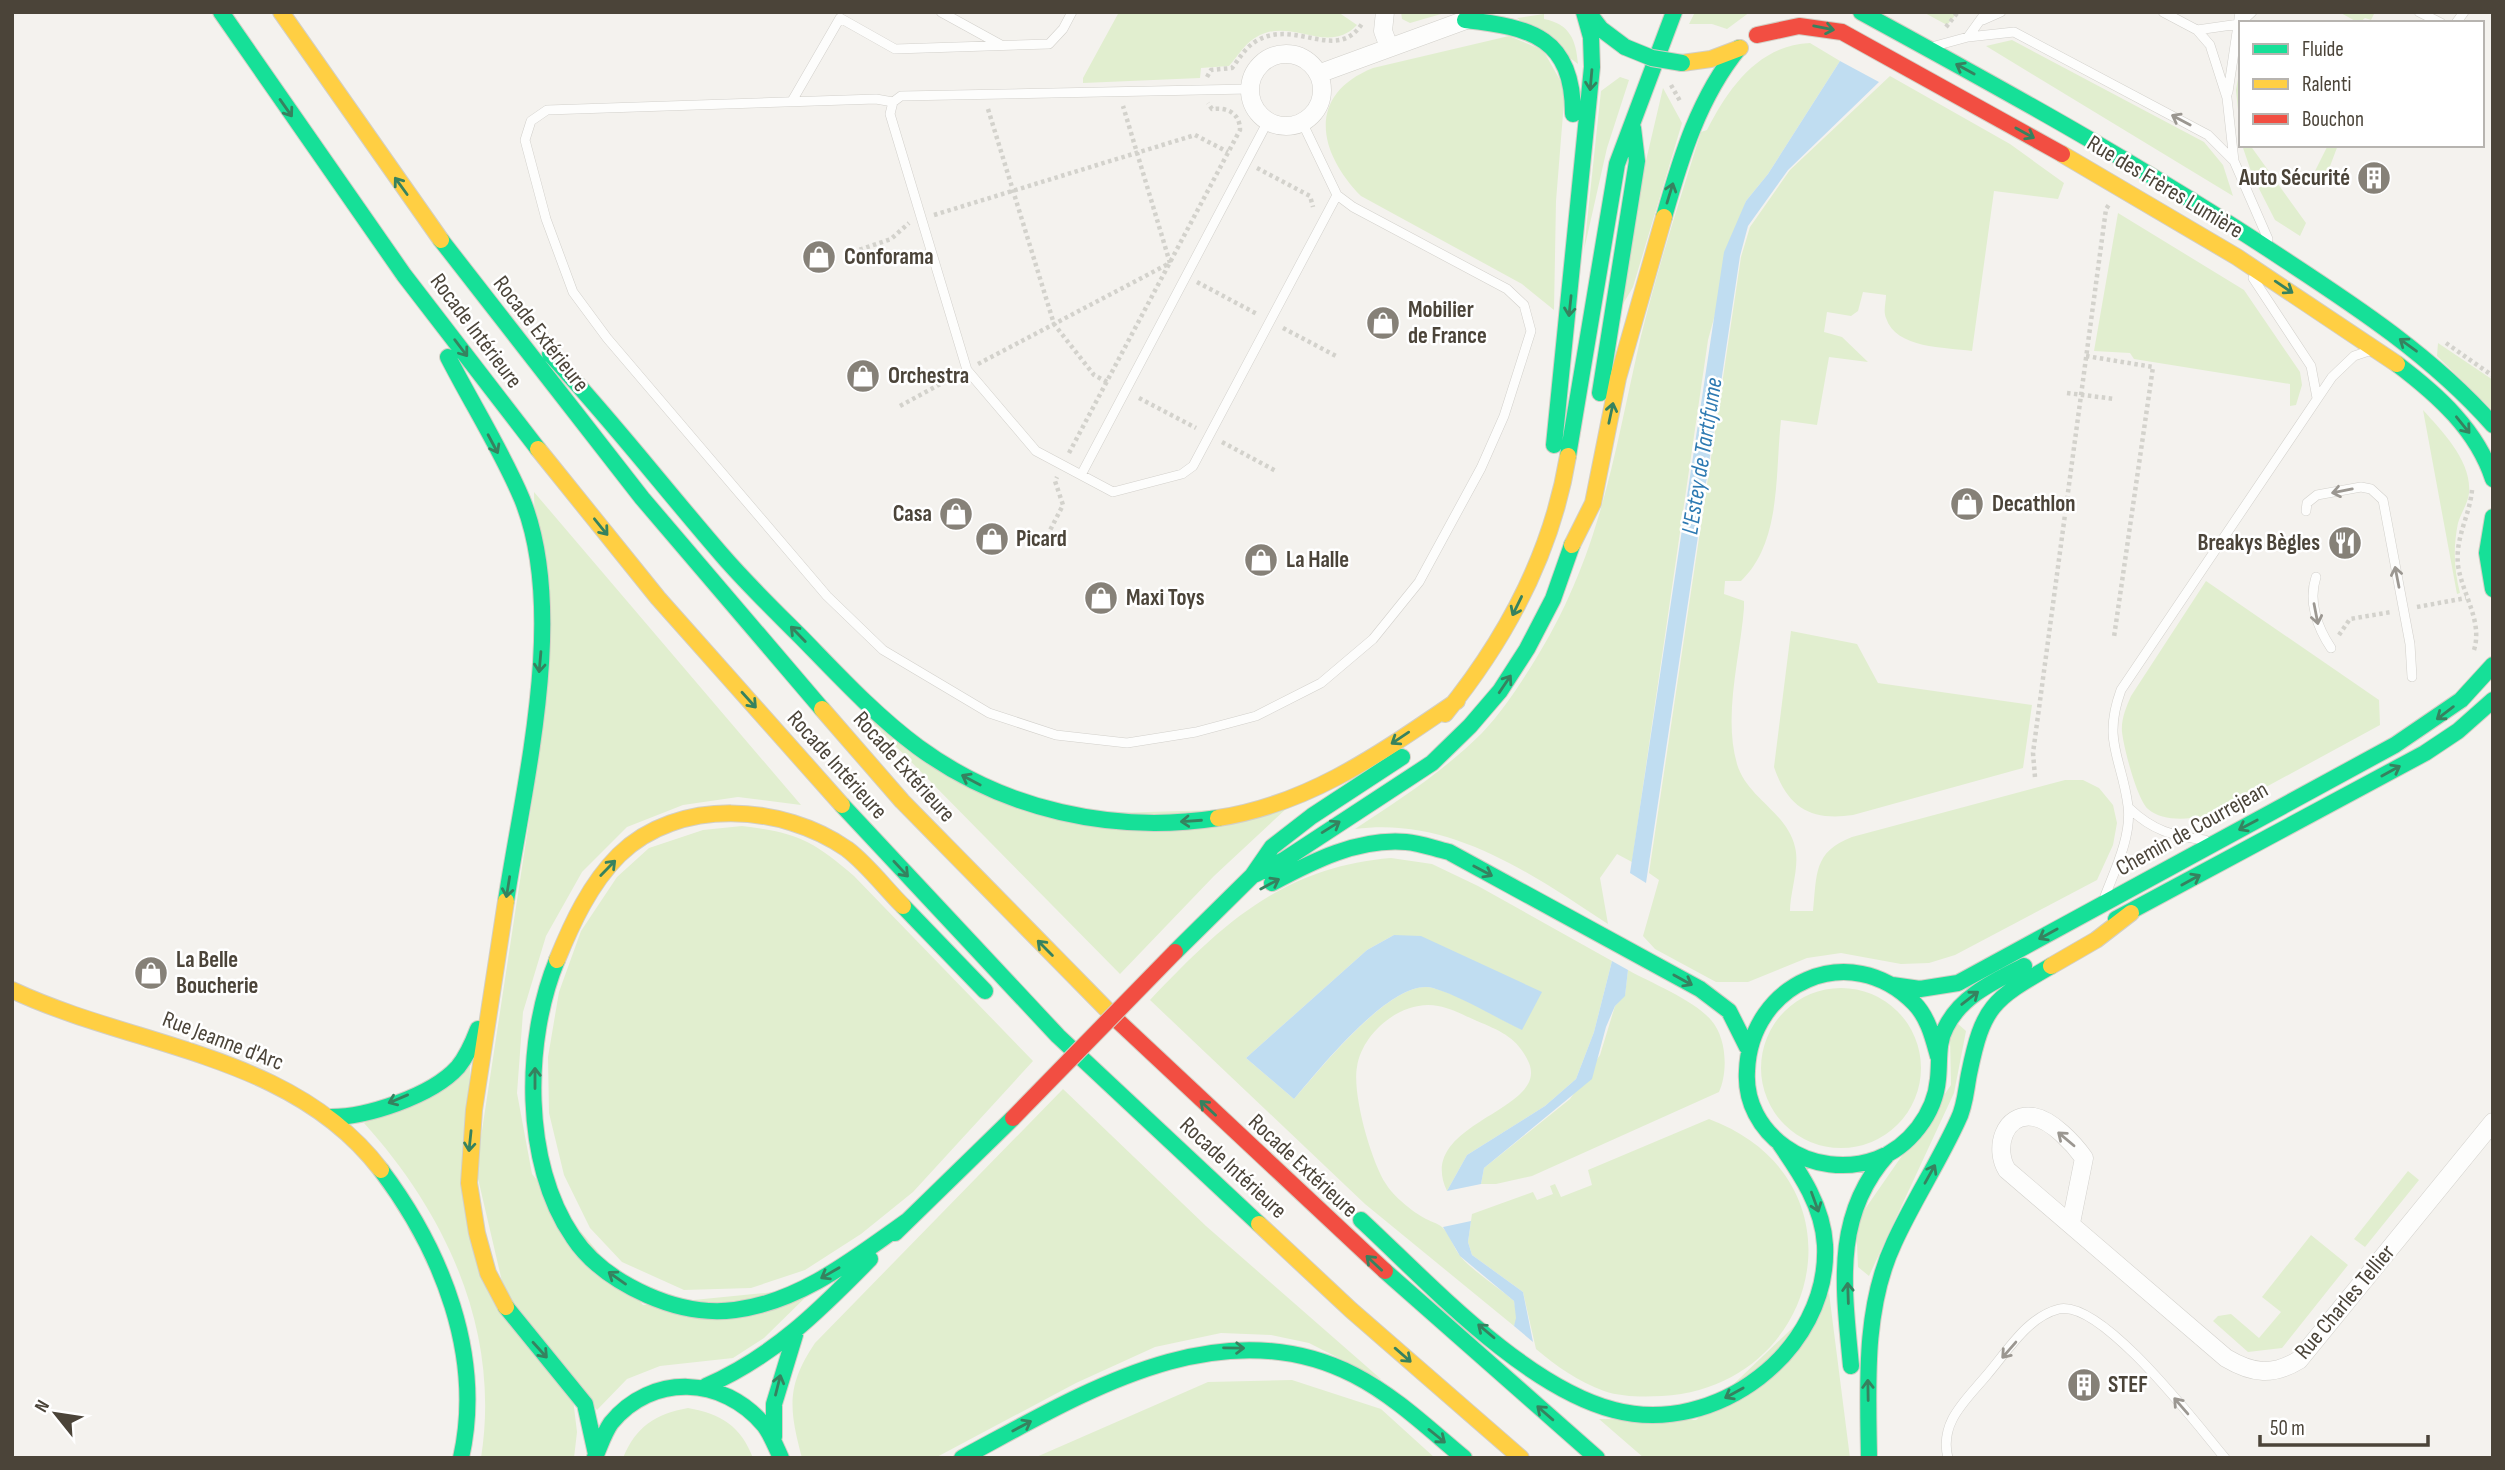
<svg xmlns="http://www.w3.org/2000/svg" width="2505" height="1470" viewBox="0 0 2505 1470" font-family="'Sofia Sans Condensed',sans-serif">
<rect width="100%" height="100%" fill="#f4f2ee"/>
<path fill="#e1eecf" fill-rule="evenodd" d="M1119,12H1338L1357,25C1329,55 1293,19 1260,35C1245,42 1239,55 1229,66L1201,68L1200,78L1083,83V78Z
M1401,12H1448L1410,23L1402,19Z
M1695,12H1750L1727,29L1712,24H1689Z
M1923,12H1958L1947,25Z
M2339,12H2375L2371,20L2365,18L2359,23Z
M1544,14V19C1570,24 1576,40 1578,64L1517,18Z
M1509,36L1543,50L1565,89L1556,201L1554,310L1522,284L1361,196C1318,152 1306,95 1373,68Z
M2012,40L2204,142L2223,165L2233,196L1986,46Z
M1810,43L1840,61L1768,174L1746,201L1708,340L1632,862L1617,854L1600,878L1608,924C1531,874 1451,816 1355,829C1399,800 1444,771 1482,733C1501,713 1517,689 1532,665C1601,556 1613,457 1641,336C1658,267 1680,199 1701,132L1707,130C1728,89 1758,45 1810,43Z
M2241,61V140L2236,90Z
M1890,76L2010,144L2064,183L2058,199L1994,191L1972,351C1945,347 1896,349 1886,318C1883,311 1886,302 1886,295L1863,292L1858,311L1851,316L1827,312L1824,332L1842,337L1868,362L1829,357L1817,425L1781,420C1775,472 1782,542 1741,581H1725L1724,594L1744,601V608C1740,658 1723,715 1737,764C1747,798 1787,812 1795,847C1800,866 1790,892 1790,911H1813C1817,874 1813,852 1852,837L2065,780H2083L2099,788L2113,805L2117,823L2113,845L2097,880L1955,955L1929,963L1901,964L1841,953L1807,958L1748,982H1716L1655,949L1643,936L1659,880L1649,873L1741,257L1750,227L1790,170Z
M1620,77L1629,80L1607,148L1584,250L1601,91Z
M1663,88L1682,123L1633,287L1623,304L1641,182Z
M2242,145H2250L2306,223L2300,236L2275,220L2253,177Z
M2328,145H2338L2324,182L2314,184L2311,179Z
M2118,213L2244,290L2300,372L2302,385L2296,405L2290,406V384L2134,359L2130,353L2094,351Z
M2438,343L2493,380V411L2437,356Z
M2423,410C2442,431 2472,461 2469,493C2468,503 2461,513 2458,523C2453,547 2454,570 2460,593L2457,594Z
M534,492L801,805L738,797L683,805L627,827L582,872L546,936L523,1012L517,1093L532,1174L643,1305L815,1288L764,1338L733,1358L660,1366L627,1379L597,1410L504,1290L476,1170L540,749Z
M2206,581L2379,700L2380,725L2222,811C2203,818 2166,825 2148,809C2137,799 2124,749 2122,732C2121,719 2126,708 2131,696Z
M1791,631L1857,644L1878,683L2032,705L2023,768L1853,815C1811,821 1788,808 1774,767Z
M863,713L1041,815L1287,808L1214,876L1120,974Z
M742,826C797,833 812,840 854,876L1033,1061L913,1192L861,1234L805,1270L751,1288L684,1290L622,1262L590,1228L564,1175L549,1113L548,1057L559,992L581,931L617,877L649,848L703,830Z
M1391,858L1432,864L1478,886L1612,961L1594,1032L1576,1079L1545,1106L1467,1155L1447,1191C1414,1122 1549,1112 1529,1063C1518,1038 1501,1031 1477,1021C1465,1016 1451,1008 1438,1006C1403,999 1362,1032 1357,1067C1352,1094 1371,1161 1386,1184C1394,1197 1413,1212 1426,1219C1432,1222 1440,1224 1444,1229C1451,1237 1454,1249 1461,1257C1475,1273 1497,1286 1514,1301L1517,1318L1514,1326L1365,1204L1150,1000C1221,925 1282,867 1391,858ZM1394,935L1521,1029C1493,1016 1463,996 1433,988C1392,977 1319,1071 1294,1099L1246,1058L1367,950Z
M1628,970C1651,983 1694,1000 1711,1020C1727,1038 1728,1072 1719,1092L1532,1176L1496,1184H1481L1484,1168L1570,1099L1600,1055L1615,1006L1625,995Z
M1761 1068a80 80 0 1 1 160 0a80 80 0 1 1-160 0Z
M1957,1023L1966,1031L1954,1093L1869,1276L1858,1267L1856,1222L1951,1085L1950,1038Z
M470,1066L468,1235L573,1399L577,1432L574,1458H481C501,1332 447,1215 364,1123Z
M1063,1089L1206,1226L1382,1380L1309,1343L1271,1335L1221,1333L1155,1347L1076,1383L935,1458H802C789,1409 786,1386 815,1343Z
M1709,1119C1870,1179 1822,1387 1662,1396C1644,1397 1621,1397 1604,1391C1579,1382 1556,1366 1536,1349L1523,1292L1472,1255L1468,1242L1472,1214L1533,1192L1537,1200L1553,1194L1550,1186L1555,1184L1561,1197L1592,1185L1588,1170Z
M2408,1171L2419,1180L2365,1247L2354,1239Z
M2311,1235L2348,1265L2282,1348L2248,1352L2213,1321L2218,1316L2231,1314L2259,1338L2281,1312L2262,1297Z
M1829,1293L1850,1458H1644L1599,1419L1696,1420Z
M1292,1380L1381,1409L1435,1458H1034L1208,1382Z
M688,1408C721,1414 741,1426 753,1458H623C636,1426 656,1414 688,1408Z"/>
<path fill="#c0ddf1" d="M1840,61L1879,82L1788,170L1748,226L1740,256L1646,883L1630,873L1724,252L1746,201L1768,174Z
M1394,935L1421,936L1542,992L1522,1030C1494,1017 1463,997 1433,988C1392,977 1318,1071 1294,1099L1246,1058L1367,950Z
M1612,961L1628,970L1625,996L1615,1006L1606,1027L1592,1079L1484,1168L1481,1184L1447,1191L1467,1155L1545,1106L1576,1079L1594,1032Z
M1471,1221L1468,1242L1472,1255L1523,1292L1533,1342L1514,1326L1516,1318L1514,1301L1460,1256L1443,1227Z"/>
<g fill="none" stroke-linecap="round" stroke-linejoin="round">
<g stroke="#d2d0cb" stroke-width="10">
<path id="lane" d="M941,12L1001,45
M2163,12L2197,30L2210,45L2227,98L2234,161L2268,239
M2419,12L2441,23
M1983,20L2001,12
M2456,23L2464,12
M2197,30L2239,24L2252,12
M1968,37L2014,32L2208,135L2234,161
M1935,46L1968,37L1986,12
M1249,89L901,96L893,102L890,114L967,370L1036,451L1113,492L1182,474L1193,466L1337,195L1302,122
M2228,92L2240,12
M792,101L840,18L895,49L1049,44L1063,29L1072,12
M893,102L876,99L547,110L531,121L525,140L546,219L573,292L607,338L827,596L883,650L989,713L1056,735L1127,743L1196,732L1256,716L1321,683L1373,639L1419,582L1481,468L1504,416L1531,331L1524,305L1507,289L1353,207L1337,195
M2253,278L2311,366L2317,398
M1081,475L1268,121
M2306,511L2307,503L2317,495L2361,487L2371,489L2383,500L2410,644L2412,677
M2316,577C2308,601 2317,627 2331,648
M2129,808C2153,831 2173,836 2205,840
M2105,896C2115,870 2132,835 2128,806C2122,758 2102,742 2121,690L2332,377L2354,356L2369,351
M1948,1458C1939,1423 1965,1401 1986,1376C2007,1352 2027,1317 2059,1309C2102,1299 2198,1426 2225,1458"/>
</g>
<g stroke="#d2d0cb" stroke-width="19">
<path id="street" d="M1385,12L1383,31L1389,47
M1250 90a36 36 0 1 1 72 0a36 36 0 1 1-72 0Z
M1318,74L1474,17
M2071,1223L2084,1158C2074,1144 2052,1120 2034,1117C2003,1112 1994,1150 2007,1170L2226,1358C2253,1374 2273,1376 2299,1360L2493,1122"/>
</g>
<g stroke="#d3cfc5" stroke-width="18">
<path id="fast" d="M221,12L404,275L538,449
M1588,12L1601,29L1625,47
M1861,12C2004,90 2146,168 2282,258C2357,307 2433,357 2493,425
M1465,20C1532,27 1573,38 1573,114
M1664,217C1681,157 1699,97 1739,48
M441,240L642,498L822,709
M550,354C610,418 664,488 722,555C747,584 775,611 802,638C839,676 875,715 918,747C1004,810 1113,834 1218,818
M448,357C472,404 502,451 522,499C568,612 524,783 506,901
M2397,364C2438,395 2477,430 2493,479
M1600,393L1637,161L1633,128
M1554,445L1592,67L1591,37L1584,12
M1568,456L1617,164L1674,12
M2493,517L2487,553L2493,589
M842,805L1058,1036L1259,1224
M1256,874L1284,860L1432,763L1470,726L1500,691L1527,649L1553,599L1572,545
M1272,883C1313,861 1358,838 1406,842C1421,843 1435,849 1449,852L1700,989L1729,1011L1747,1047
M903,906L985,991
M2116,919L2425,753L2458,731L2493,700
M1175,952L1252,876L1272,847L1312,816L1402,757
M557,960C524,1040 522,1163 573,1237C590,1263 618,1282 647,1295C674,1307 705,1314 735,1310C800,1302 855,1258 907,1221
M1892,985L1920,989L1958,983L2395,745L2461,700L2493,665
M1938,1056C1933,1038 1928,1017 1914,1003C1850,938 1750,983 1747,1071C1745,1102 1760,1129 1785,1147C1811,1166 1847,1170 1877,1159C1909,1147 1935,1114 1938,1079C1940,1062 1937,1043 1946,1027C1961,996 1995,981 2024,966
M328,1117C365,1118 432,1096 458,1067C467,1056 473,1042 478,1029
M381,1170C442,1251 484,1356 461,1458
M1361,1220C1429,1283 1523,1386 1614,1410C1715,1437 1830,1351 1825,1245C1823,1207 1801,1174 1780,1144
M895,1233L1013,1118
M1385,1271L1597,1458
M506,1307L585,1404L596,1454
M1851,1366C1844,1289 1832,1216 1888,1154
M706,1386C773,1357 820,1310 870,1259
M774,1437V1404L795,1335
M595,1457C600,1446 604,1433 611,1423C652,1373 723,1376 764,1425C771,1434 776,1447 781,1458
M962,1458C1080,1395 1219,1306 1354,1375C1395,1396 1429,1429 1464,1458
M1869,1458C1868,1387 1863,1309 1894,1243C1913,1201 1939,1162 1958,1120C1965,1107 1966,1089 1969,1074C1983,1006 1992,1000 2051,966"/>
</g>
<g stroke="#d3cfc5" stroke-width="18">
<path id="slow" d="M281,12L441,240
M1682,63L1711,59L1740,48
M2062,154L2237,257L2397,364
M538,449L658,598L842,805
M1572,545L1593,503L1618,378L1664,217
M822,709L902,801L1119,1022
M1445,714C1506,639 1552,553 1568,456
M1218,818C1310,804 1382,752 1457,701
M557,960C572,923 590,884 619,855C678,797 783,804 847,849C867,864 885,888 903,906
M2051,966L2096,940L2131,913
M12,990C135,1048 292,1053 381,1170
M1259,1224L1351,1310L1521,1458
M506,1307L488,1273L477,1233L469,1183L474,1110L506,901"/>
</g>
<g stroke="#d3cfc5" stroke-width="18">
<path id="jam" d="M1757,35L1799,26L1842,32L2062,154
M1119,1022L1385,1271"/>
</g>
<path stroke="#d3d2cc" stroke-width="4.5" stroke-dasharray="3.5 3.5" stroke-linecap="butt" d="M1946,27L1958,12
M1207,77L1211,70L1232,68C1240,58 1245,47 1258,40C1297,19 1338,64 1363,22
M1671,85L1680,101
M988,109L1054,324L1094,375L1109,383
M1257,168L1310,196L1313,207
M934,215L1195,135L1228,152
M853,252L891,239L909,223
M1197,282L1257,314
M1283,328L1336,356
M2446,343L2493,376
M2086,356L2153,367L2114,637
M978,364L1170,263L1123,106
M2067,393L2115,399
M1139,398L1196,428
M900,406L955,376
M1222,442L1276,471
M1069,453L1240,130C1240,113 1227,107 1212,109L1208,103
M2472,490C2470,515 2455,537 2458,565C2462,594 2483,621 2474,650
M1044,542L1063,505L1055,481L1057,477
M2417,607L2466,598
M2339,635L2350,619L2391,612
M2035,777L2033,753L2106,209L2110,203"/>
<use href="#lane" stroke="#fdfdfc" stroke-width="9"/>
<use href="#street" stroke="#fdfdfc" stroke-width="18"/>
<use href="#fast" stroke="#16e098" stroke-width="16"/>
<use href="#slow" stroke="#ffcf43" stroke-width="16"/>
<use href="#jam" stroke="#f24e42" stroke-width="16"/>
<g stroke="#d3cfc5" stroke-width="18" stroke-linecap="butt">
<path id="fast-bridge" d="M1625,47L1652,58L1682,63"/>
</g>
<g stroke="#d3cfc5" stroke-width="18" stroke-linecap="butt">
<path id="jam-bridge" d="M1013,1118L1175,952"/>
</g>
<use href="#fast-bridge" stroke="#16e098" stroke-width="16"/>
<use href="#jam-bridge" stroke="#f24e42" stroke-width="16"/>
</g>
<defs><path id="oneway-shaft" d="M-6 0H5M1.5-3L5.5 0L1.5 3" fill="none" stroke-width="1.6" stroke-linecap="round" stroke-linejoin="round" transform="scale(1.75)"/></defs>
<g stroke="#36825f">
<use href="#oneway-shaft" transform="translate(1824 28) rotate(11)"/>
<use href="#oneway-shaft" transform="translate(1965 69) rotate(-151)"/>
<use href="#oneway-shaft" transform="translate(1591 80) rotate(95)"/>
<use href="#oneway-shaft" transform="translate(286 108) rotate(55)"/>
<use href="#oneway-shaft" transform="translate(2025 133) rotate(29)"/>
<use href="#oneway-shaft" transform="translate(401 186) rotate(-126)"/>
<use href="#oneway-shaft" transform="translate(1670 193) rotate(-73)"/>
<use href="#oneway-shaft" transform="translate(2284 287) rotate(34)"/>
<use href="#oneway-shaft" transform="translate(1570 306) rotate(96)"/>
<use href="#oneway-shaft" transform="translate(2408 345) rotate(-144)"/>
<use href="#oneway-shaft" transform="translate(461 348) rotate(53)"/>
<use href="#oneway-shaft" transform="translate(1611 413) rotate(-78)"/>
<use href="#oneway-shaft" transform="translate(2463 425) rotate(51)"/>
<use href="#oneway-shaft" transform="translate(493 444) rotate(62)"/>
<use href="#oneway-shaft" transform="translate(601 527) rotate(51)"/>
<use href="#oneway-shaft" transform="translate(1517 606) rotate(116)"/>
<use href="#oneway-shaft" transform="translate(798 634) rotate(-134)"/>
<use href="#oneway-shaft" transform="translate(540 662) rotate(95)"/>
<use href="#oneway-shaft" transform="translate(1505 684) rotate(-56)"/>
<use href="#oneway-shaft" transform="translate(749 700) rotate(48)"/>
<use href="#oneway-shaft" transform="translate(2445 713) rotate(143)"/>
<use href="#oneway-shaft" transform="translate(1400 738) rotate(146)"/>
<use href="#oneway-shaft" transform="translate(2391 771) rotate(-29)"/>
<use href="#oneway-shaft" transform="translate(971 780) rotate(-152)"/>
<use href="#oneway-shaft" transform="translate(1191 821) rotate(176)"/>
<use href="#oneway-shaft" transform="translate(2248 825) rotate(152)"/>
<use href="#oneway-shaft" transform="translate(1331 827) rotate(-32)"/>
<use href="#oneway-shaft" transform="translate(608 868) rotate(-46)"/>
<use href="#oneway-shaft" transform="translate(901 869) rotate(47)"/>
<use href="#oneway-shaft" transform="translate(1483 871) rotate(28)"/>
<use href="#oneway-shaft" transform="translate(2191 880) rotate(-29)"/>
<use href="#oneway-shaft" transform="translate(1270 884) rotate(-28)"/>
<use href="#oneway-shaft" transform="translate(508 887) rotate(99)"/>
<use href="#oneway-shaft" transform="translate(2048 934) rotate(151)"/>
<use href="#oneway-shaft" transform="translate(1045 948) rotate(-135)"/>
<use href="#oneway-shaft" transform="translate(1683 980) rotate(29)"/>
<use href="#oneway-shaft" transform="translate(1970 998) rotate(-38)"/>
<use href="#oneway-shaft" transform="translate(535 1078) rotate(-90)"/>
<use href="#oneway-shaft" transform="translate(398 1099) rotate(157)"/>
<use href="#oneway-shaft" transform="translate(1208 1108) rotate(-137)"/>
<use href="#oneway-shaft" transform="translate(470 1141) rotate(96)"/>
<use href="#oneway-shaft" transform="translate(1930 1174) rotate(-61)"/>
<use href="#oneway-shaft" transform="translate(1815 1202) rotate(70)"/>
<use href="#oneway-shaft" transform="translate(1374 1263) rotate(-137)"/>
<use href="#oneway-shaft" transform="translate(830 1273) rotate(150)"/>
<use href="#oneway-shaft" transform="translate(617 1278) rotate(-145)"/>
<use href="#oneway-shaft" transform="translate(1848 1293) rotate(-92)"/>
<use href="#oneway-shaft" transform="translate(1486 1331) rotate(-140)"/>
<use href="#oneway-shaft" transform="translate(1234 1348) rotate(1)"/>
<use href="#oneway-shaft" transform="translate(540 1350) rotate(48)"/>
<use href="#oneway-shaft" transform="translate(1403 1355) rotate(41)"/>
<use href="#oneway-shaft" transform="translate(778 1385) rotate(-76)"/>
<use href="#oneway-shaft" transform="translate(1868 1390) rotate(-91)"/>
<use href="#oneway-shaft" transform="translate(1734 1393) rotate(151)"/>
<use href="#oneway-shaft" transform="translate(1545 1413) rotate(-139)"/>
<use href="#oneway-shaft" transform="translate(1022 1426) rotate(-28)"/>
<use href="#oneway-shaft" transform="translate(1437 1436) rotate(39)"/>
</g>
<g stroke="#9b9791">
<use href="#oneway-shaft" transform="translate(2181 120) rotate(-152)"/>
<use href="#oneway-shaft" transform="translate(2342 491) rotate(169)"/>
<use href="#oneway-shaft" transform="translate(2397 577) rotate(-101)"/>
<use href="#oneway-shaft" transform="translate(2316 614) rotate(79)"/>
<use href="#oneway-shaft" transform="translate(2066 1139) rotate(-140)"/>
<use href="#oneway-shaft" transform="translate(2009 1350) rotate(131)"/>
<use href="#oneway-shaft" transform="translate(2181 1406) rotate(-131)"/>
</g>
<defs>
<g id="building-disc" transform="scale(1.75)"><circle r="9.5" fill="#868178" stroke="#fff"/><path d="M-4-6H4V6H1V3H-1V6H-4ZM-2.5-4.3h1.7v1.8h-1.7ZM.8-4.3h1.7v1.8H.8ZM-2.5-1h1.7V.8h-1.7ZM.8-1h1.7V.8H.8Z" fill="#fff"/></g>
<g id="shop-disc" transform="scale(1.75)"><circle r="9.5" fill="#868178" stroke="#fff"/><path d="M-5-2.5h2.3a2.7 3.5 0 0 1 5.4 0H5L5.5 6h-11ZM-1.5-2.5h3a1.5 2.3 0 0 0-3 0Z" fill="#fff"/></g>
<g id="restaurant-disc" transform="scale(1.75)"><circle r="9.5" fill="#868178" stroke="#fff"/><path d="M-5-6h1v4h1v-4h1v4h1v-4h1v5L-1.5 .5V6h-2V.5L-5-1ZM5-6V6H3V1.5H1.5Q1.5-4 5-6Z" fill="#fff"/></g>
</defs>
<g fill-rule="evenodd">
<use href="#building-disc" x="2374" y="178"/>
<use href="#shop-disc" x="819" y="257"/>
<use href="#shop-disc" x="1383" y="323"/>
<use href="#shop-disc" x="863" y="376"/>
<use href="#shop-disc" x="1967" y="504"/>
<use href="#shop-disc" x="956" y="514"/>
<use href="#shop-disc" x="992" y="539"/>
<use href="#restaurant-disc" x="2345" y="543"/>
<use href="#shop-disc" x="1261" y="560"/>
<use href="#shop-disc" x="1101" y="598"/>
<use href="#shop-disc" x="151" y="973"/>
<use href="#building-disc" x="2084" y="1385"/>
</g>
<g text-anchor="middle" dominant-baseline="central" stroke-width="5" stroke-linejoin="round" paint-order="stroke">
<g font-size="23" font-weight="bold" fill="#4b4439" stroke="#fff" text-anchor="start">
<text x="2350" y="178" text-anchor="end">Auto Sécurité</text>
<text x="844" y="257">Conforama</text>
<text x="1408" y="310">Mobilier<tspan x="1408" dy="26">de France</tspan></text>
<text x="888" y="376">Orchestra</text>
<text x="1992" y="504">Decathlon</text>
<text x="932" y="514" text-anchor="end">Casa</text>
<text x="1016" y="539">Picard</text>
<text x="2320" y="543" text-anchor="end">Breakys Bègles</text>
<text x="1286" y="560">La Halle</text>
<text x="1126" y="598">Maxi Toys</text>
<text x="176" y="960">La Belle<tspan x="176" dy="26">Boucherie</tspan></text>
<text x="2108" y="1385">STEF</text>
</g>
<g font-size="23" fill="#4b4439" stroke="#fff">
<text transform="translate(2165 187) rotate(31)">Rue des Frères Lumière</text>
<text transform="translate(476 331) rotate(53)">Rocade Intérieure</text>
<text transform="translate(541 334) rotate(52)">Rocade Extérieure</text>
<text transform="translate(837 765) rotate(48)">Rocade Intérieure</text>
<text transform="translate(904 767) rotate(48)">Rocade Extérieure</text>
<text transform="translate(2192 829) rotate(-29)">Chemin de Courrejean</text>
<text transform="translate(223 1041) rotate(21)">Rue Jeanne d'Arc</text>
<text transform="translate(1303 1166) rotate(43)">Rocade Extérieure</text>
<text transform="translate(1233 1168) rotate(43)">Rocade Intérieure</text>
<text transform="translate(2345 1302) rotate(-50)">Rue Charles Tellier</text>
</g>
<g font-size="24" font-style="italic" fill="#2e7ab2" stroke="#fff">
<text transform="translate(1702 456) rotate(-81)">L'Estey de Tartifume</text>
</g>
</g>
<rect width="2505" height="1470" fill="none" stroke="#4b4439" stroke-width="28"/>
<rect x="2239" y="21" width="245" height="126" fill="#ffffff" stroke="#b7b4b0" stroke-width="2"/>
<rect x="2253" y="44" width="35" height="10" fill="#16e098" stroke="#b7b4b0" stroke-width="2"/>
<text x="2302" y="56" font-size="21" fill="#4b4439">Fluide</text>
<rect x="2253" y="79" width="35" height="10" fill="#ffcf43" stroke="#b7b4b0" stroke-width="2"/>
<text x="2302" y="91" font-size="21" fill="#4b4439">Ralenti</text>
<rect x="2253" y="114" width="35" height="10" fill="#f24e42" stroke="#b7b4b0" stroke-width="2"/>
<text x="2302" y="126" font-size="21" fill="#4b4439">Bouchon</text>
<g transform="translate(56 1414) rotate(300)" stroke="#ffffff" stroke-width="5" paint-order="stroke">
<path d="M0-5L12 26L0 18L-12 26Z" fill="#4b4439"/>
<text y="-10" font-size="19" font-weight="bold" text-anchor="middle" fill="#4b4439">N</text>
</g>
<path d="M2260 1435v10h168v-10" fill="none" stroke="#4b4439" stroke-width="3.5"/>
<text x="2270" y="1435" font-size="21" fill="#4b4439" stroke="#ffffff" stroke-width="5" paint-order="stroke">50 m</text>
</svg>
